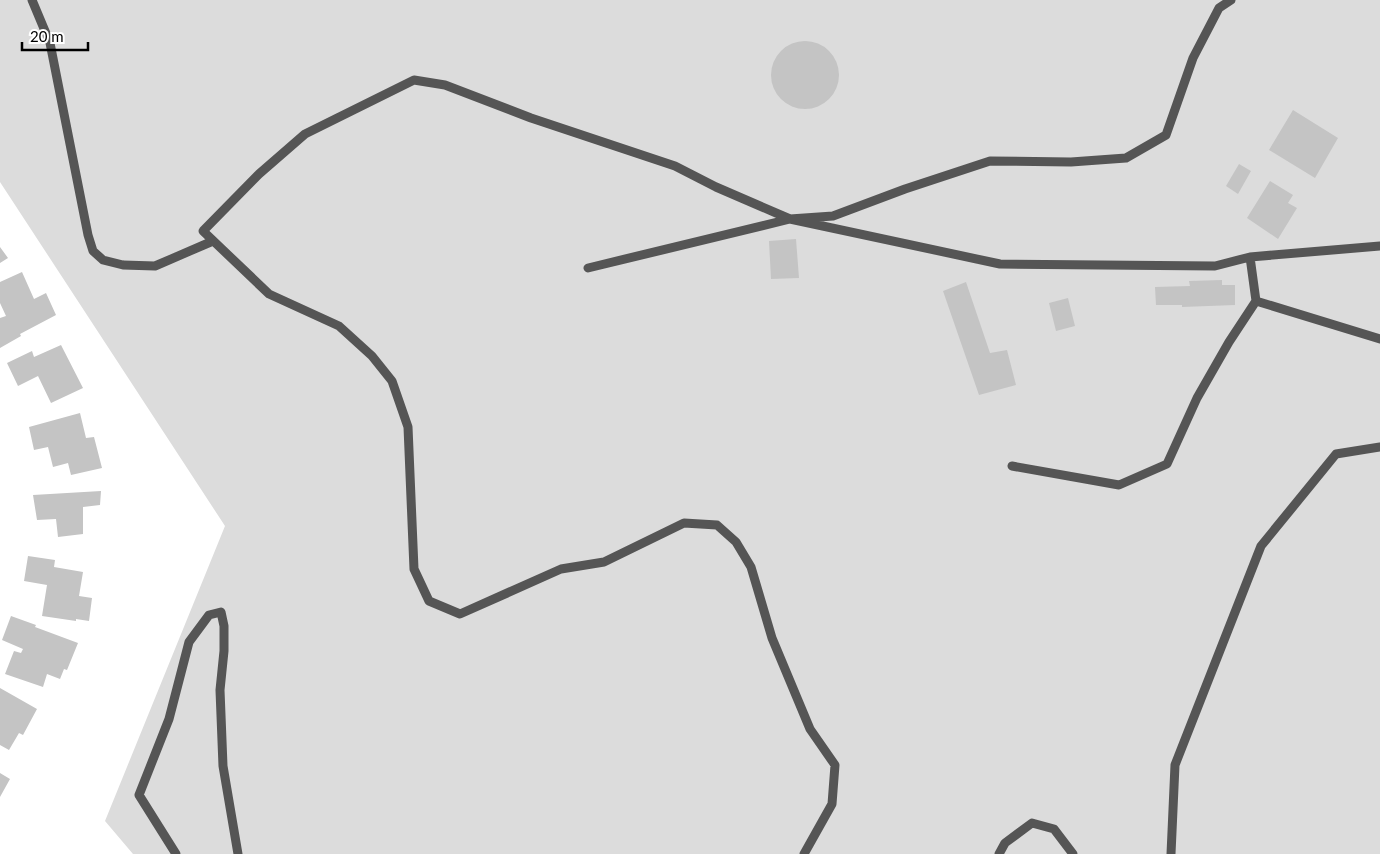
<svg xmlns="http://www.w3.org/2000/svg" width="1380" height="854" viewBox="0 0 1380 854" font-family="Lato,sans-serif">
<rect width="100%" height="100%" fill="#fff"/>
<path fill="#dcdcdc" d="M0,0H1380V854H133L105,821L225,526L0,182Z"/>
<path fill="#c4c4c4" d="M771 75a34 34 0 1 1 68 0a34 34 0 1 1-68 0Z
M1293,110L1338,138L1315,178L1269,150Z
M1239,164L1251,171L1238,194L1226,186Z
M1270,181L1293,195L1288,203L1297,208L1278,239L1247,218Z
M796,239L799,278L771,279L769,241Z
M0,247L8,258L0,263Z
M22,272L34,299L46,293L56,315L20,334L21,336L0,348V318L6,316L0,303V282Z
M1222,280V285H1235V305L1182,307V305H1156L1155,287L1190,286L1189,281Z
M966,282L990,353L1007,350L1016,385L979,395L943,291Z
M1068,298L1075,326L1056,331L1049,303Z
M61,345L83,388L51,403L38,376L18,386L7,363L32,351L34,357Z
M80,413L86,438L94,437L102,468L71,475L68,463L53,467L48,447L34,450L29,427Z
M101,491L100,505L83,507V534L58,537L56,519L37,520L33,495Z
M28,556L55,560L54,567L83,572L79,596L92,598L89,621L76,619V621L42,616L47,585L24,581Z
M11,616L36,625L35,627L78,643L67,670L64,669L60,679L47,674L43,687L5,674L14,651L21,653L23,649L2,640Z
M0,688L37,709L23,735L19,733L9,750L0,745Z
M0,773L10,779L0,797Z"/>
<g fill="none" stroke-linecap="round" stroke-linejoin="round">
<path stroke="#555" stroke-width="9" d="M32,0L50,43L88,235L93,251L103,260L123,265L155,266L213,241
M1250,257L1380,246
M588,268L790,219L1000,264L1215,266L1250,257L1256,301L1229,342L1197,398L1167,464L1119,485L1012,466
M1256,301L1380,339
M176,854L139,795L169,719L189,642L209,615L221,612L224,626V651L220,690L223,766L238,854
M804,854L832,804L835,765L810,729L772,638L751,567L736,542L717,525L684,523L604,562L561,569L460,614L429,601L414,569L408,427L392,381L372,356L339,326L269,294L203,231L259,174L305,134L414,80L445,85L531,118L675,166L716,187L790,219L833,216L905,189L990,161L1071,162L1126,158L1166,135L1193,58L1219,8L1231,0
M999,854L1005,843L1032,823L1054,829L1073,854
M1171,854L1175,765L1261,546L1336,454L1380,447"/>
</g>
<path d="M22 42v8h66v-8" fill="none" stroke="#000000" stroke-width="2.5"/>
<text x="30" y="42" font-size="15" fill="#000000" stroke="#ffffff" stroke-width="4" paint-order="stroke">20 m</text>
</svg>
